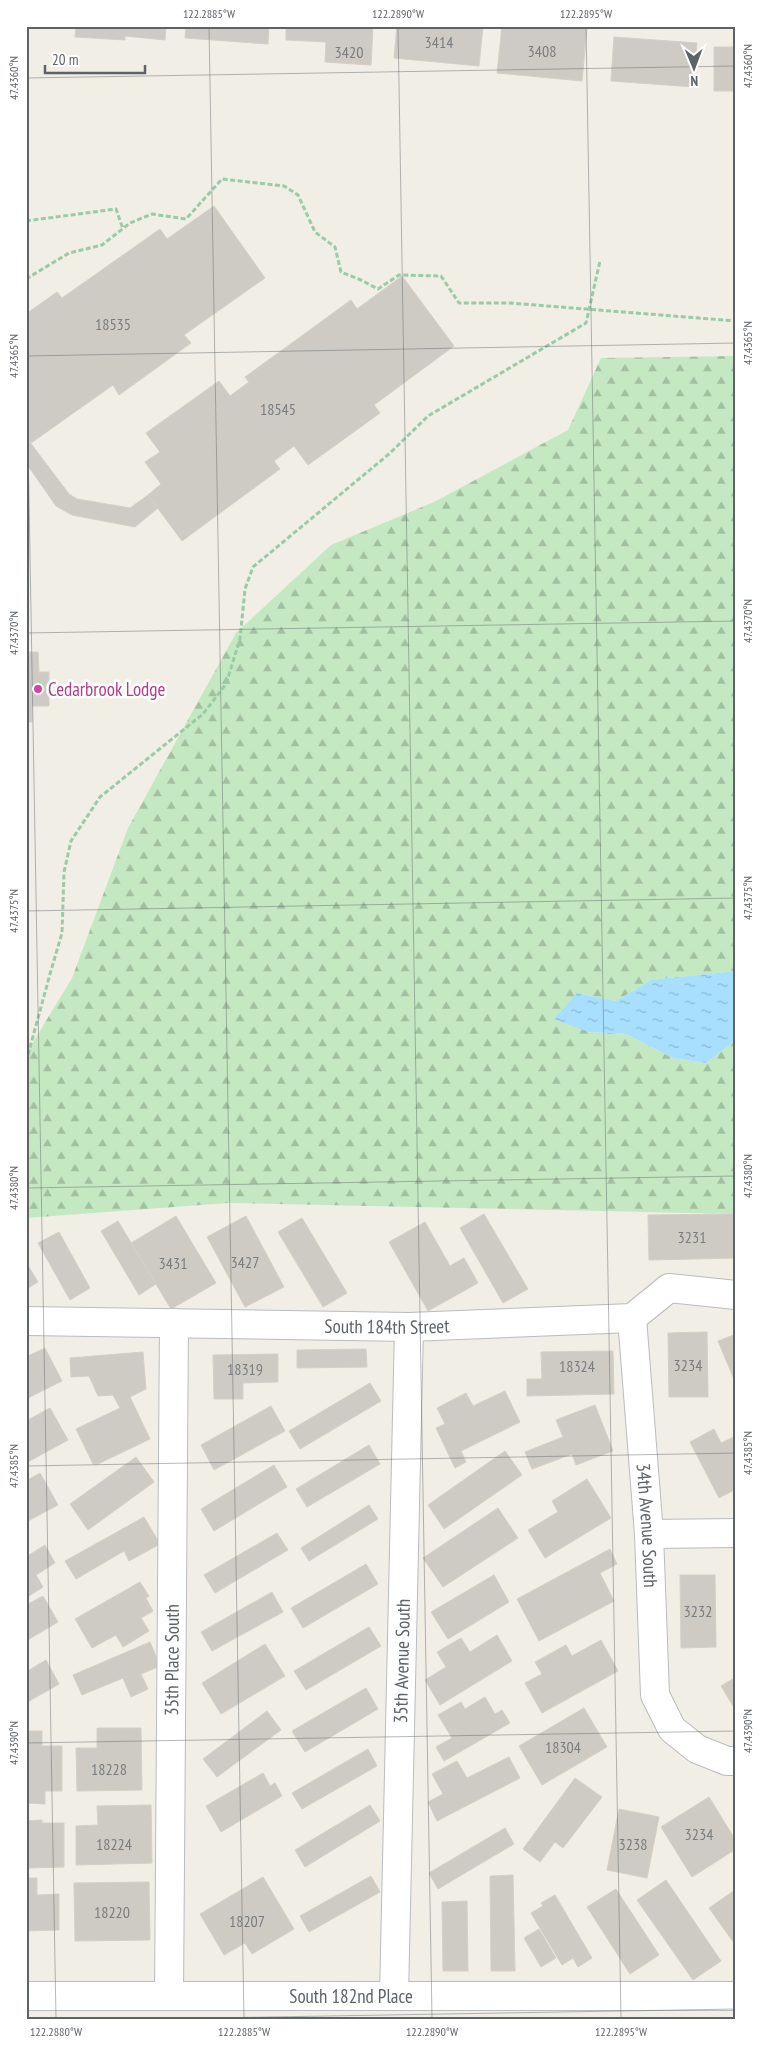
<svg xmlns="http://www.w3.org/2000/svg" width="762" height="2045" viewBox="0 0 762 2045" font-family="'PT Sans Narrow',sans-serif">
<defs>
<pattern id="forest-firs" width="22" height="20" patternUnits="userSpaceOnUse" patternTransform="scale(1.25)"><rect width="22" height="20" fill="#c4e9c2"/><path d="M5 1l3.5 6h-7zM16 11l3.5 6h-7z" fill="#a2c0a1"/></pattern>
<pattern id="water-ripples" width="26" height="14" patternUnits="userSpaceOnUse" patternTransform="scale(1.25)"><rect width="26" height="14" fill="#a8dfff"/><path d="M2 4q2-2 4 0t4 0M15 11q2-2 4 0t4 0" fill="none" stroke="#8cb8d2"/></pattern>
</defs>
<rect width="100%" height="100%" fill="#f1eee6"/>
<path fill="url(#forest-firs)" d="M736,356V971L651,980L616,1001L577,993L589,1032L626,1034L673,1058L706,1063L736,1040V1214L228,1203L26,1218V1054L72,978L128,828L236,633L331,545L434,502L568,430L601,358Z"/>
<path fill="url(#water-ripples)" d="M736,971V1040L706,1063L673,1058L626,1034L589,1032L554,1019L577,993L616,1001L651,980Z"/>
<path fill="#cecbc5" stroke="#d6cfc4" d="M76,26H166L165,40L125,36V40L75,37Z
M186,26H269L268,44L185,38Z
M286,26H373L371,65L325,62L326,42L286,40Z
M397,26H483L479,66L394,58Z
M502,26H564L587,28L582,81L497,73Z
M614,37L697,43L694,87L611,81Z
M714,47H736V91H714Z
M214,206L265,278L184,335L191,343L119,395L113,385L31,443L26,437V314L57,292L62,298L160,229L167,239Z
M402,276L454,346L374,405L380,413L308,465L294,446L274,461L280,469L182,541L148,495L161,484L145,462L160,452L146,433L219,381L230,396L249,382L245,377L351,300L357,309Z
M26,437L69,494L77,499L130,508L148,495L158,508L135,527L72,515L56,506L26,463Z
M26,652H38L39,672H49V706H32V722H26Z
M484,1214L528,1289L503,1303L460,1228Z
M736,1214V1258L649,1260L648,1215Z
M176,1216L216,1283L171,1309L131,1243Z
M246,1216L284,1287L245,1307L207,1237Z
M302,1218L347,1293L323,1307L278,1232Z
M118,1221L156,1284L139,1295L101,1231Z
M425,1222L450,1266L464,1258L478,1283L428,1311L389,1242Z
M59,1232L90,1288L70,1300L38,1243Z
M26,1262L38,1282L26,1289Z
M707,1332L708,1397H669L668,1333Z
M736,1334V1384L718,1341Z
M45,1348L62,1381L26,1399V1357Z
M366,1349L367,1367L297,1368V1350Z
M613,1351L614,1394L527,1396V1379H542L541,1352Z
M143,1352L146,1389L130,1397L150,1439L98,1464H93L76,1429L120,1408L113,1395L98,1396L89,1376L71,1377L70,1358Z
M278,1354V1382L243,1383V1399H214L213,1355Z
M370,1383L381,1401L300,1449L289,1431Z
M505,1391L520,1422L461,1451L466,1462L455,1468L436,1428L445,1424L437,1408L466,1393L473,1406Z
M595,1405L613,1451L576,1465L572,1454L532,1469L525,1452L563,1437L556,1420Z
M271,1406L285,1431L214,1470L201,1445Z
M50,1408L68,1440L26,1463V1421Z
M714,1429L721,1443L734,1437L736,1441V1489L719,1498L690,1442Z
M369,1445L380,1464L307,1507L296,1489Z
M505,1451L522,1475L444,1529L428,1505Z
M136,1457L154,1482L88,1530L70,1504Z
M274,1465L287,1487L214,1531L201,1509Z
M40,1473L58,1505L26,1522V1481Z
M587,1479L611,1518L545,1558L528,1530L558,1512L552,1501Z
M369,1505L378,1519L309,1561L301,1548Z
M498,1508L518,1538L443,1587L423,1558Z
M144,1517L160,1544L129,1561L124,1551L76,1579L65,1561Z
M277,1533L288,1550L215,1593L204,1575Z
M45,1545L55,1563L36,1575L43,1587L26,1598V1557Z
M610,1549L617,1564L600,1573L614,1601L539,1641L517,1599Z
M366,1564L378,1584L303,1628L291,1608Z
M494,1575L509,1602L448,1639L431,1612Z
M680,1575H715L716,1647L681,1648Z
M140,1582L149,1596L146,1598L153,1611L141,1618L149,1631L123,1647L116,1635L92,1648L75,1619Z
M272,1592L283,1612L212,1651L201,1632Z
M43,1596L58,1622L26,1641V1605Z
M369,1627L381,1646L306,1690L294,1671Z
M497,1635L512,1661L440,1705L425,1680L446,1667L437,1652L461,1638L470,1652Z
M601,1640L618,1671L542,1713L525,1683L542,1674L535,1662L566,1645L572,1656Z
M150,1642L160,1666L141,1674L148,1689L131,1697L123,1678L82,1695L73,1675Z
M265,1644L285,1676L221,1714L202,1683Z
M46,1660L59,1684L26,1703V1672Z
M736,1677V1711L721,1686Z
M366,1688L378,1709L305,1752L292,1731Z
M485,1697L495,1714L502,1710L510,1723L444,1761L436,1747L452,1738L438,1715L461,1702L465,1709Z
M584,1708L607,1747L542,1785L519,1746Z
M267,1711L281,1730L217,1777L203,1759Z
M97,1728H141L142,1790L77,1791L76,1748H97Z
M26,1731H42V1746H62V1791H45V1804L26,1803Z
M368,1749L377,1766L302,1809L292,1793Z
M509,1757L520,1778L437,1821L428,1802L443,1794L432,1774L457,1761L467,1778Z
M263,1773L270,1786L275,1783L282,1796L221,1832L206,1806Z
M575,1778L602,1797L563,1848L555,1842L540,1862L523,1849Z
M709,1797L736,1841V1849L692,1877L661,1827Z
M151,1805L152,1863L76,1865V1826L98,1825L97,1806Z
M370,1805L380,1821L305,1867L295,1850Z
M619,1809L659,1817L647,1878L607,1870Z
M42,1820V1823H64V1867L26,1868V1821Z
M505,1828L514,1844L438,1889L429,1873Z
M513,1875L515,1971H491L490,1876Z
M371,1876L380,1892L309,1932L300,1916Z
M263,1877L294,1929L252,1954L245,1943L224,1955L200,1914Z
M26,1878H37V1895L59,1894V1930L26,1931Z
M666,1880L721,1961L693,1980L637,1900Z
M149,1882L150,1940L75,1941L74,1883Z
M616,1889L659,1955L630,1974L587,1907Z
M735,1890L736,1891V1946L709,1908Z
M555,1895L592,1958L578,1967L573,1958L562,1965L531,1913L543,1906L541,1903Z
M467,1901L468,1971H443L442,1902Z
M539,1929L556,1958L541,1967L524,1938Z"/>
<g fill="none" stroke-linecap="round" stroke-linejoin="round">
<g stroke="#b9bcc0" stroke-width="30">
<g id="street">
<path id="s1" d="M632,1318L649,1534L655,1695L672,1729L697,1749L727,1761H736"/>
<path id="s2" d="M26,1321L409,1327L632,1318L669,1288L736,1295"/>
<path d="M649,1534L736,1533"/>
<path id="s3" d="M26,1996H736"/>
<path id="s4" d="M169,1996L174,1323"/>
<path id="s5" d="M394,1996L409,1327"/>
</g>
</g>
<path stroke="#9acba5" stroke-width="3" stroke-dasharray="5 2.5" stroke-linecap="butt" d="M26,221L116,209L123,229
M26,279L69,253L102,245L130,223L152,214L186,219L222,179L284,186L298,195L315,232L335,247L341,272L361,280L378,289L399,275L441,276L459,303H510L736,321
M26,1062L50,974L62,933L64,872L71,841L100,797L203,714L226,684L240,639L245,589L253,567L389,454L428,416L586,323L600,261"/>
<use href="#street" stroke="#fff" stroke-width="28"/>
</g>
<path fill="none" stroke="#5e6367" stroke-width="1" stroke-opacity="0.45" d="M209,26L244,2019M398,26L432,2019M586,26L621,2019M26,78L736,66M26,331L56,2019M26,356L736,343M26,633L736,621M26,911L736,898M26,1188L736,1176M26,1466L736,1453M26,1743L736,1731M153,2019L736,2009"/>
<circle fill="#d1479c" stroke="#fff" stroke-width="2" cx="38" cy="689" r="5"/>
<g text-anchor="middle" dominant-baseline="central" stroke-width="5" stroke-linejoin="round" paint-order="stroke">
<g font-size="16" fill="#7a7d7e">
<text x="439" y="42">3414</text>
<text x="542" y="51">3408</text>
<text x="349" y="52">3420</text>
<text x="113" y="324">18535</text>
<text x="278" y="409">18545</text>
<text x="692" y="1237">3231</text>
<text x="245" y="1262">3427</text>
<text x="173" y="1263">3431</text>
<text x="688" y="1365">3234</text>
<text x="577" y="1366">18324</text>
<text x="245" y="1369">18319</text>
<text x="698" y="1611">3232</text>
<text x="563" y="1747">18304</text>
<text x="109" y="1769">18228</text>
<text x="699" y="1834">3234</text>
<text x="114" y="1844">18224</text>
<text x="633" y="1844">3238</text>
<text x="112" y="1912">18220</text>
<text x="247" y="1921">18207</text>
</g>
<g font-size="19" fill="#b23c85" stroke="#fff" text-anchor="start">
<text x="48" y="689">Cedarbrook Lodge</text>
</g>
<g font-size="19" fill="#5e6367" stroke="#fff">
<text stroke="none"><textPath href="#s2" startOffset="361">South 184th Street</textPath></text>
<text stroke="none"><textPath href="#s1" startOffset="208">34th Avenue South</textPath></text>
<text stroke="none"><textPath href="#s4" startOffset="336">35th Place South</textPath></text>
<text stroke="none"><textPath href="#s5" startOffset="335">35th Avenue South</textPath></text>
<text stroke="none"><textPath href="#s3" startOffset="325">South 182nd Place</textPath></text>
</g>
</g>
<rect width="762" height="2045" fill="none" stroke="#ffffff" stroke-width="55"/>
<g transform="translate(694 68) rotate(179)" stroke="#ffffff" stroke-width="4" paint-order="stroke">
<path d="M0-4L9 19L0 12L-9 19Z" fill="#5e6367"/>
<text y="-8" font-size="14" font-weight="bold" text-anchor="middle" fill="#5e6367">N</text>
</g>
<path d="M45 65v8h100v-8" fill="none" stroke="#5e6367" stroke-width="2.5"/>
<text x="52" y="65" font-size="15" fill="#5e6367" stroke="#ffffff" stroke-width="4" paint-order="stroke">20 m</text>
<rect x="28" y="28" width="706" height="1990" fill="none" stroke="#5e6367" stroke-width="2"/>
<g font-size="12" text-anchor="middle" fill="#5e6367">
<text x="209" y="18">122.2885°W</text>
<text x="398" y="18">122.2890°W</text>
<text x="586" y="18">122.2895°W</text>
<text transform="translate(748 66) rotate(-90)" y="4">47.4360°N</text>
<text transform="translate(14 78) rotate(-90)" y="4">47.4360°N</text>
<text transform="translate(748 343) rotate(-90)" y="4">47.4365°N</text>
<text transform="translate(14 356) rotate(-90)" y="4">47.4365°N</text>
<text transform="translate(748 621) rotate(-90)" y="4">47.4370°N</text>
<text transform="translate(14 633) rotate(-90)" y="4">47.4370°N</text>
<text transform="translate(748 898) rotate(-90)" y="4">47.4375°N</text>
<text transform="translate(14 911) rotate(-90)" y="4">47.4375°N</text>
<text transform="translate(748 1176) rotate(-90)" y="4">47.4380°N</text>
<text transform="translate(14 1188) rotate(-90)" y="4">47.4380°N</text>
<text transform="translate(748 1453) rotate(-90)" y="4">47.4385°N</text>
<text transform="translate(14 1466) rotate(-90)" y="4">47.4385°N</text>
<text transform="translate(748 1731) rotate(-90)" y="4">47.4390°N</text>
<text transform="translate(14 1743) rotate(-90)" y="4">47.4390°N</text>
<text x="56" y="2036">122.2880°W</text>
<text x="244" y="2036">122.2885°W</text>
<text x="432" y="2036">122.2890°W</text>
<text x="621" y="2036">122.2895°W</text>
</g>
</svg>
